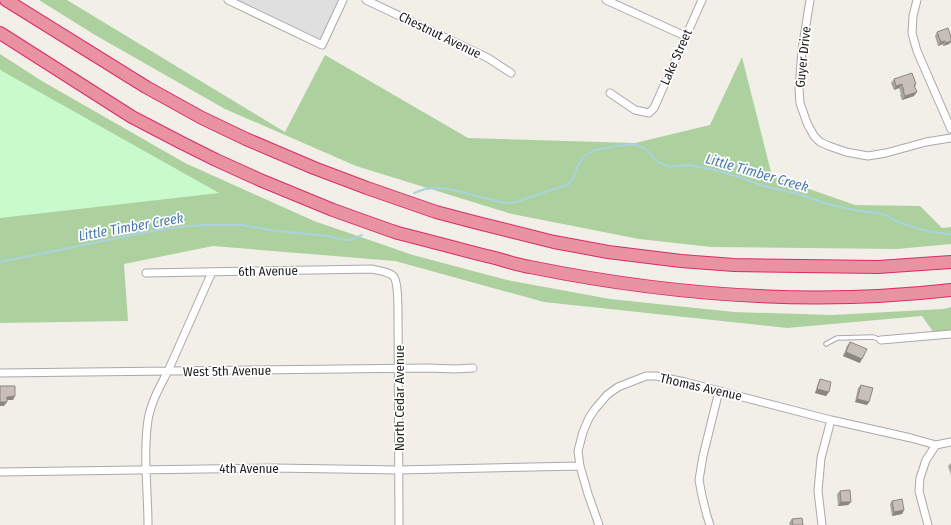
<svg xmlns="http://www.w3.org/2000/svg" width="951" height="525" viewBox="0 0 951 525" font-family="'Fira Sans Condensed',sans-serif">
<rect width="100%" height="100%" fill="#f2efe9"/>
<path fill="#e0dfdf" d="M228,0H343L322,45Z"/>
<path fill="#add19e" d="M39,0H67L285,132L325,55L468,138L635,143L710,125L742,57L772,176L855,205L920,206L942,228L951,227V244L897,249L711,247L639,239L512,214L356,166L225,109L95,35Z
M0,54L42,81L185,163L314,221L413,255L507,280L610,299L734,312L832,315L943,309L951,307V332L934,333L922,316L787,328L544,302L395,261L213,246L124,264L128,321L0,323Z"/>
<path fill="#c8facc" d="M0,69L2,71L219,193L0,218Z"/>
<g fill="none" stroke-linecap="round" stroke-linejoin="round">
<path stroke="#aad3df" stroke-width="2" d="M414,193L425,189L438,188L449,189L505,203L516,202L569,184L571,181L574,176L578,166L583,157L588,154L595,150L617,146L633,144L644,148L647,150L658,162L669,167L689,165L714,170L739,177L764,186L799,194L827,204L854,210L877,213L888,216L896,221L910,226L931,232L951,234
M0,262L157,230L180,227L203,225H241L277,231L327,236L344,240H350L362,235"/>
<g stroke="#a9a9a9" stroke-width="5.5">
<path id="service" d="M826,344L837,338L873,337L881,340"/>
</g>
<g stroke="#a9a9a9" stroke-width="9">
<path id="minor" d="M228,0L322,45L343,0
M366,0L488,58L511,73
M606,0L685,36
M810,0L802,50L799,88L800,103L807,123L814,136L820,142L829,146L846,152L868,156L886,153L926,142L951,138
M917,0L913,16L912,33L917,51L951,129
M610,93L635,110L649,113L654,108L702,0
M146,273L372,269C379,271 389,271 394,277C398,283 398,305 398,313L399,525
M881,340L951,334
M0,373L427,368L455,369L473,368
M0,472L274,468L399,470L580,466
M148,525C148,491 143,454 148,420C151,402 160,386 168,371L212,272
M599,525L588,494L580,466L578,451L583,432L589,418L595,409L607,395L618,387L646,376H656L685,382L831,420L911,438L936,445L951,442
M710,525L707,516L702,496L699,480L703,456L719,391
M822,525L818,491L821,458L831,420
M928,525L919,491L920,478L926,460L936,445"/>
</g>
<g stroke="#dc2a67" stroke-width="14">
<path id="motorway" d="M6,0L146,87L202,118L246,139L314,168L367,188L436,212L474,222L554,242L608,252L681,261L734,265L878,267L951,262
M0,33L132,117L180,142L216,160L260,180L333,210L389,230L398,233C430,241 462,250 495,258C506,261 518,265 530,267C668,295 811,306 951,290"/>
</g>
<use href="#service" stroke="#fff" stroke-width="3.5"/>
<use href="#minor" stroke="#fff" stroke-width="7"/>
<use href="#motorway" stroke="#e892a2" stroke-width="12"/>
</g>
<path fill="#aba49e" d="M937,32L951,37V42L949,44L943,46V44L938,46L935,36Z
M894,79L916,84L915,87L914,96L902,100L900,95L901,94L899,88L894,90L891,83Z
M850,342L860,363L843,356L847,346Z
M820,379L826,396L815,393L818,383Z
M861,385L869,402L867,405L855,402L858,388Z
M951,463V475L948,466Z
M840,491L851,502L848,505L838,506L837,494Z
M892,501L904,510L902,514L892,516L890,504Z
M792,519L803,525H790L789,523Z"/>
<path fill="#8b8681" d="M945,41L943,44L938,46L941,42Z
M951,41L949,44L943,46L946,43Z
M902,84L899,88L894,90L896,86Z
M917,92L914,96L902,100L905,96Z
M846,352L862,359L860,363L843,356Z
M817,389L829,392L826,396L815,393Z
M15,396L13,400H4L7,397Z
M857,399L869,402L867,405L855,402Z
M0,402H7L4,406H0Z
M841,502H851L848,505L838,506Z
M904,510L902,514L892,516L894,512Z"/>
<path fill="#c7bfb8" stroke="#8b8681" d="M948,28L951,37V41L946,43L945,41L941,42L937,32Z
M912,73L916,84L914,85L917,92L905,96L903,91H904L902,84L896,86L894,79Z
M850,342L867,349L862,359L846,352Z
M820,379L831,382L829,392L817,389Z
M861,385L873,388L869,402L857,399Z
M0,386H15V396L7,397V402H0Z
M850,490L851,502H841L840,491Z
M902,499L904,510L894,512L892,501Z
M802,518L803,525H793L792,519Z"/>
<g text-anchor="middle" dominant-baseline="central" stroke-width="3.5" stroke-linejoin="round" paint-order="stroke">
<g font-size="13" fill="#222" stroke="#fff">
<text transform="translate(440 35) rotate(26)">Chestnut Avenue</text>
<text transform="translate(676 57) rotate(-66)">Lake Street</text>
<text transform="translate(803 57) rotate(-84)">Guyer Drive</text>
<text transform="translate(268 271) rotate(-1)">6th Avenue</text>
<text transform="translate(227 371) rotate(-1)">West 5th Avenue</text>
<text transform="translate(701 387) rotate(13)">Thomas Avenue</text>
<text transform="translate(399 398) rotate(-90)">North Cedar Avenue</text>
<text x="249" y="468">4th Avenue</text>
</g>
<g font-size="14" font-style="italic" fill="#4a7aab" stroke="#fff">
<text transform="translate(757 173) rotate(16)">Little Timber Creek</text>
<text transform="translate(131 227) rotate(-10)">Little Timber Creek</text>
</g>
</g>
</svg>
